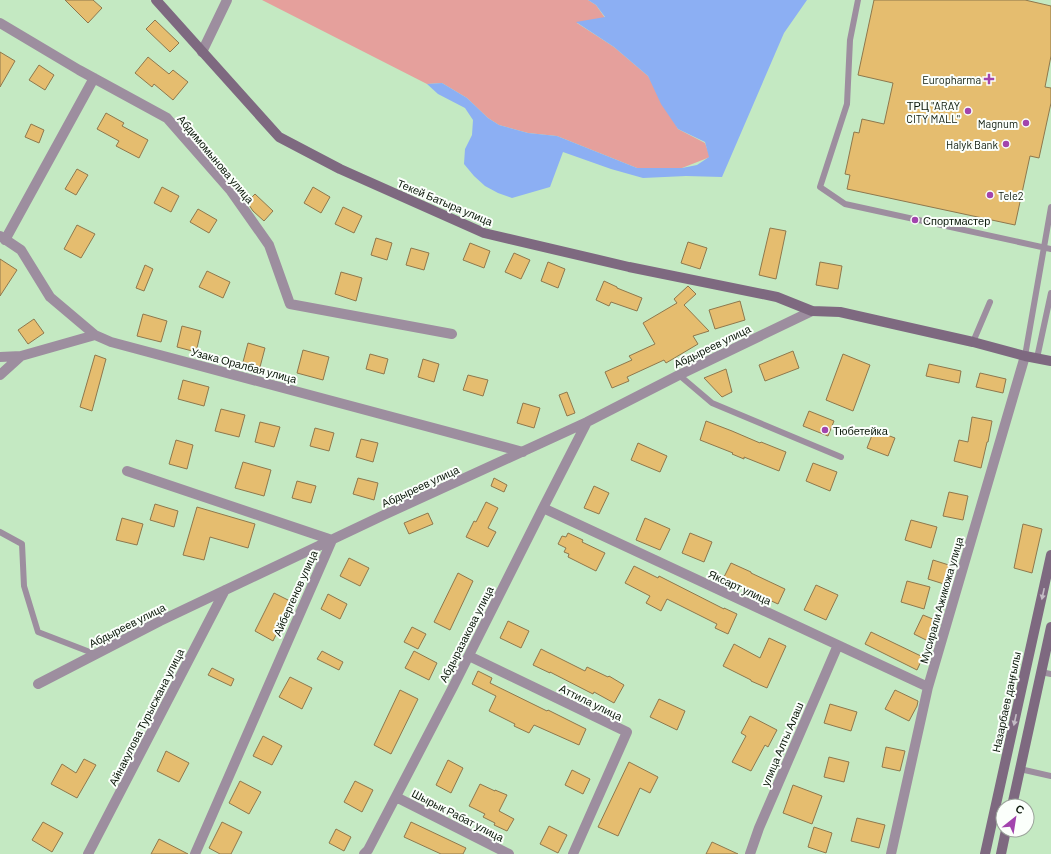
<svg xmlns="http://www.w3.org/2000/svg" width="1051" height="854" viewBox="0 0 1051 854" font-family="Barlow,sans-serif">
<rect width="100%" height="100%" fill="#c4e9c2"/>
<path fill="#e5a09c" d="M262,0H588L596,5L605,18L577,23L614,47L648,76L678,129L705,143L710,157L682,168H637L557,136L528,133L499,125L488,118L467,98L442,83L427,84Z"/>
<path fill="#8caff3" d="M588,0H807L784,33L722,177L686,176L643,178L611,169L563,152L550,187L512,198L498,193L485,186L474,176L464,164L465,149L472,135L473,120L465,108L438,94L427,84L442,83L467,98L488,118L499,125L528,133L557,136L637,168H682L697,165L709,157L705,142L678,129L661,104L648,76L614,47L576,22L605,17L596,5Z"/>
<path fill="#e5bd6f" stroke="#8e784d" d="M65,0H93L102,8L88,23Z
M874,0H1025L1051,6V56L1045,87L1051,88V103L1039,158L1030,156L1015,225L847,189L850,175L845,174L854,132L859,133L862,119L884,124L893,83L858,75Z
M155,20L179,43L170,52L146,29Z
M0,52L15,61L0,87Z
M148,57L169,74L173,70L188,82L173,100L154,84L152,87L135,73Z
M39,65L54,75L45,90L29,80Z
M106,113L124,123L122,126L148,140L139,158L116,146L119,141L97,129Z
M31,124L44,130L39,143L25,137Z
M77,169L88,175L76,195L65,189Z
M162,187L179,196L171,212L154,203Z
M313,187L330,197L321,213L304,203Z
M255,194L273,211L264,221L253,211L247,202Z
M343,207L362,216L354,233L335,224Z
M198,209L217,220L209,233L190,222Z
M77,225L95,234L81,258L64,249Z
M770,228L786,231L776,279L759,275Z
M376,238L392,243L387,260L371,255Z
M688,242L707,248L700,269L681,263Z
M470,243L490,251L484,268L463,260Z
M411,248L429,253L424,270L406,265Z
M514,253L530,260L521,279L505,272Z
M0,259L17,270L0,296Z
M548,262L565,269L558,288L541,281Z
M820,262L842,266L838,289L816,285Z
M145,265L153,269L144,291L136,288Z
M207,271L230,282L223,298L199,287Z
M341,272L362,278L356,301L335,294Z
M604,281L617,287V288L642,298L637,311L611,302L609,306L596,300Z
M688,286L696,294L684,305L709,331L693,336L698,344L666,363L664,360L627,377L629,381L612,388L605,372L632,360L629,356L655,344L643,323L677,303L674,299Z
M740,301L745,320L715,329L709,310Z
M143,314L167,321L161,342L137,336Z
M34,319L44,333L28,344L18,330Z
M182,326L201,331L196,352L177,347Z
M248,343L265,348L260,367L243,362Z
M303,350L329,357L323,380L297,373Z
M793,351L799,368L765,381L759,365Z
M370,354L388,359L384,374L366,369Z
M843,354L870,365L853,411L826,400Z
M95,355L106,359L92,411L80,407Z
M423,359L439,364L434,382L418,377Z
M929,364L961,371L959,383L926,376Z
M726,369L732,392L722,397L704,378Z
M980,373L1006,379L1003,393L976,387Z
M468,375L488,380L483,396L463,390Z
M183,380L209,387L204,406L178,399Z
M567,392L575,413L567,416L559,395Z
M523,403L540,408L534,428L517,423Z
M221,409L245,415L239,437L215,431Z
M809,411L834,421L828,436L803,426Z
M972,417L992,421L988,442H987L981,468L954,461L959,440L968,442Z
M706,421L732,431L760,443L761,442L786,452L779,471L744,457V459L732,454L733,453L700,440Z
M260,422L280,427L274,447L255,442Z
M315,428L334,433L329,451L310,446Z
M874,430L895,438L888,456L867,448Z
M361,439L378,443L373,462L356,457Z
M176,440L193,445L187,469L169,464Z
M638,443L667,456L660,472L631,460Z
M243,462L271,470L264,496L235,488Z
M813,463L837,472L830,491L806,481Z
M358,478L378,483L374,500L353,494Z
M494,478L507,485L504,492L491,486Z
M297,481L316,486L311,503L292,498Z
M594,486L609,493L599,514L584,508Z
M949,492L968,496L963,520L943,516Z
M486,502L498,508L488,528L496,532L488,547L466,537L474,521L476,522Z
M155,504L178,511L174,527L150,520Z
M197,507L255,524L248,548L210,537L204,560L183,555Z
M428,513L433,524L409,534L404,523Z
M122,518L143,524L137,545L116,540Z
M645,518L670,529L660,550L636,540Z
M911,520L937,527L931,548L905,540Z
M1023,524L1042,529L1032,573L1014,568Z
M568,533L583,540L582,542L605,553L596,571L568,557L569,554L564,552L566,548L558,544L562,536L566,537Z
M690,533L712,542L704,562L682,553Z
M349,558L369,568L360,586L340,576Z
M933,560L952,566L947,585L928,579Z
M731,563L751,572V573L785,589L778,604L754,593H755L724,577Z
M634,566L658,578L659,576L724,609V608L737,614L728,634L715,628L717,624L667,599L661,611L646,603L650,596L625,583Z
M458,573L473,581L450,630L434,622Z
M907,581L930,587L924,609L901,602Z
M816,585L838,595L826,620L804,610Z
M274,593L292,602L273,641L255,631Z
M328,594L347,604L340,619L321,609Z
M923,615L940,622L937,633L932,643L914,634Z
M508,621L529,631L521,648L500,638Z
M412,627L426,634L418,649L404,642Z
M871,632L923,657L917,670L865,644Z
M769,638L786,646L767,688L751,681V680L723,666L734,644L760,658Z
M541,649L585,671L587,667L608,677L609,676L624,685L614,703L594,692L593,694L550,672V673L533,665Z
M322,651L343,662L339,670L317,659Z
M414,651L437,663L429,680L405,668Z
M212,668L234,679L231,686L208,675Z
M478,671L492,678L490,683L547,711L548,710L586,729L579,745L534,725L529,733L514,726L515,724L489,711L496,696L472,684Z
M290,677L312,688L302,709L279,697Z
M400,690L418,699L391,754L374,745Z
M895,690L918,701L917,706L909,721L885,709Z
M659,699L685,711L677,730L650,717Z
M830,704L857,712L851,731L824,723Z
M750,716L777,730L768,747L765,745L751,771L732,762L746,736L741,733Z
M263,736L282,746L272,765L253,756Z
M886,747L905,751L900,771L882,767Z
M166,751L189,763L179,782L157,771Z
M829,757L849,762L844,782L824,777Z
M84,759L96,765L77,798L51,784L62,764L76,773Z
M448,760L463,768L451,793L436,785Z
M629,762L658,777L650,793L640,788L618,836L598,827Z
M572,770L590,779L583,794L565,785Z
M240,781L261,792L249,814L229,803Z
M355,781L373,790L362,812L344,802Z
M480,784L495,791V790L507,795L499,811L514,819L507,831L494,825L495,823L483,817L485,814L469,806Z
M793,785L822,796L812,824L783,813Z
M857,818L885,825L879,848L851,841Z
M43,822L63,833L52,852L32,840Z
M222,822L242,832L231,854H220L209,848Z
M411,822L466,848L463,854H441L404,837Z
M549,826L567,835L558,853L540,844Z
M814,827L832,833L826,853L808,847Z
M336,829L351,837L344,851L329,843Z
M159,839L188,854H151Z
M712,842L738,854H706Z"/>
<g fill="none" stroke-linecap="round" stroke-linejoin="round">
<path stroke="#9d8e9f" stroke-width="6" d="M858,0L850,40L847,104L820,187L845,204L1051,249
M973,342L990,302
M1025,356L1051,207
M1037,358L1051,293
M679,375L712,403L841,457
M0,532L22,544L24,586L38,632L95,654
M1041,672L1051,674
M1020,769L1051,776"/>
<path stroke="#9d8e9f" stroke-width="10" d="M0,23L79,70L167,118L231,191L269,245L290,304L452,334
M202,52L227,0
M0,236L21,250L50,297L95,335L111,342L523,452
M5,240L94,78
M0,357L21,356L95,335
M0,375L21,356
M127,471L332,540L195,854
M543,508L928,687
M469,656L627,732L573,854
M38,684L160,621L386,514L587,422L679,375L812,311
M396,797L509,854
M88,854L225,590
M364,854L368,850L453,687L543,508L587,422
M750,854L759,828L838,645
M891,854L928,687L1025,356"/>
<path stroke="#7e6980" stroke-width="10" d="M156,0L279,137L340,169L484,233L629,267L777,297L812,311L840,312L973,342L1025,356L1051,361
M1012,806L1051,627
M985,854L1051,555
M1001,854L1006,830"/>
</g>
<defs><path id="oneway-solid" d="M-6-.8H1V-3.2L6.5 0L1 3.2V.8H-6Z"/></defs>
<g fill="#c3bcc4">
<use href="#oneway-solid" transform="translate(1043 594) rotate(102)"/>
<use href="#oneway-solid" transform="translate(1015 720) rotate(102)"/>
</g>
<g fill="#a244ad" stroke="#fbfffb" stroke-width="1.5">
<path d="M987 73h4v4h4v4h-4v4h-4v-4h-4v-4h4z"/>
<circle cx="968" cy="111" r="4"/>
<circle cx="1026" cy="123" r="4"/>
<circle cx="1006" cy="144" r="4"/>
<circle cx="990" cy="195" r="4"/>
<circle cx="915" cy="220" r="4"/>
<circle cx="825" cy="430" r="4"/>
</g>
<g text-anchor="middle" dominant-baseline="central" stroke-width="4" stroke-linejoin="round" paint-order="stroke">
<g font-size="11" fill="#0c190b" stroke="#fbfffb" text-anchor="end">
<text x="981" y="79">Europharma</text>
<text x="960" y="105">ТРЦ "ARAY<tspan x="960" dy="13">CITY MALL"</tspan></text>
<text x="1018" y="123">Magnum</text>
<text x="998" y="144">Halyk Bank</text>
<text x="998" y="195" text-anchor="start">Tele2</text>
<text x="923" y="220" text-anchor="start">Спортмастер</text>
<text x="833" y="430" text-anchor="start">Тюбетейка</text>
</g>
<g font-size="11" fill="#0c190b" stroke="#fbfffb">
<text transform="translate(216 159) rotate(50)">Абдимомынова улица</text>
<text transform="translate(445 202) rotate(23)">Текей Батыра улица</text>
<text transform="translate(712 346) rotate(-26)">Абдыреев улица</text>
<text transform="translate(244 365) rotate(15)">Узака Оралбая улица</text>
<text transform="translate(420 486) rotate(-25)">Абдыреев улица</text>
<text transform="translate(740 587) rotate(25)">Яксарт улица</text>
<text transform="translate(295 593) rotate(-66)">Айбергенов улица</text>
<text transform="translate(941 600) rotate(-74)">Мусирали Ажикожа улица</text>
<text transform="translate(127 625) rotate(-27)">Абдыреев улица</text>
<text transform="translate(466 634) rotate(-63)">Абдыразакова улица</text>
<text transform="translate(591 702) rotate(26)">Аттила улица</text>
<text transform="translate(1006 702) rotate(-78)">Назарбаев даңғылы</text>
<text transform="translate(146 717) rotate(-63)">Айнакулова Турысжана улица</text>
<text transform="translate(782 744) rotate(-67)">улица Алты Алаш</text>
<text transform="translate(458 815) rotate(27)">Шырык Рабат улица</text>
</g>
</g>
<g transform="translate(1015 818) rotate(30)"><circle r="19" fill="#fbfffb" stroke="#9ba39b"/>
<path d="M0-3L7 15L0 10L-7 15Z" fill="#a244ad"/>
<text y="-6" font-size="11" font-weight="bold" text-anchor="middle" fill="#0c190b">С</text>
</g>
</svg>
